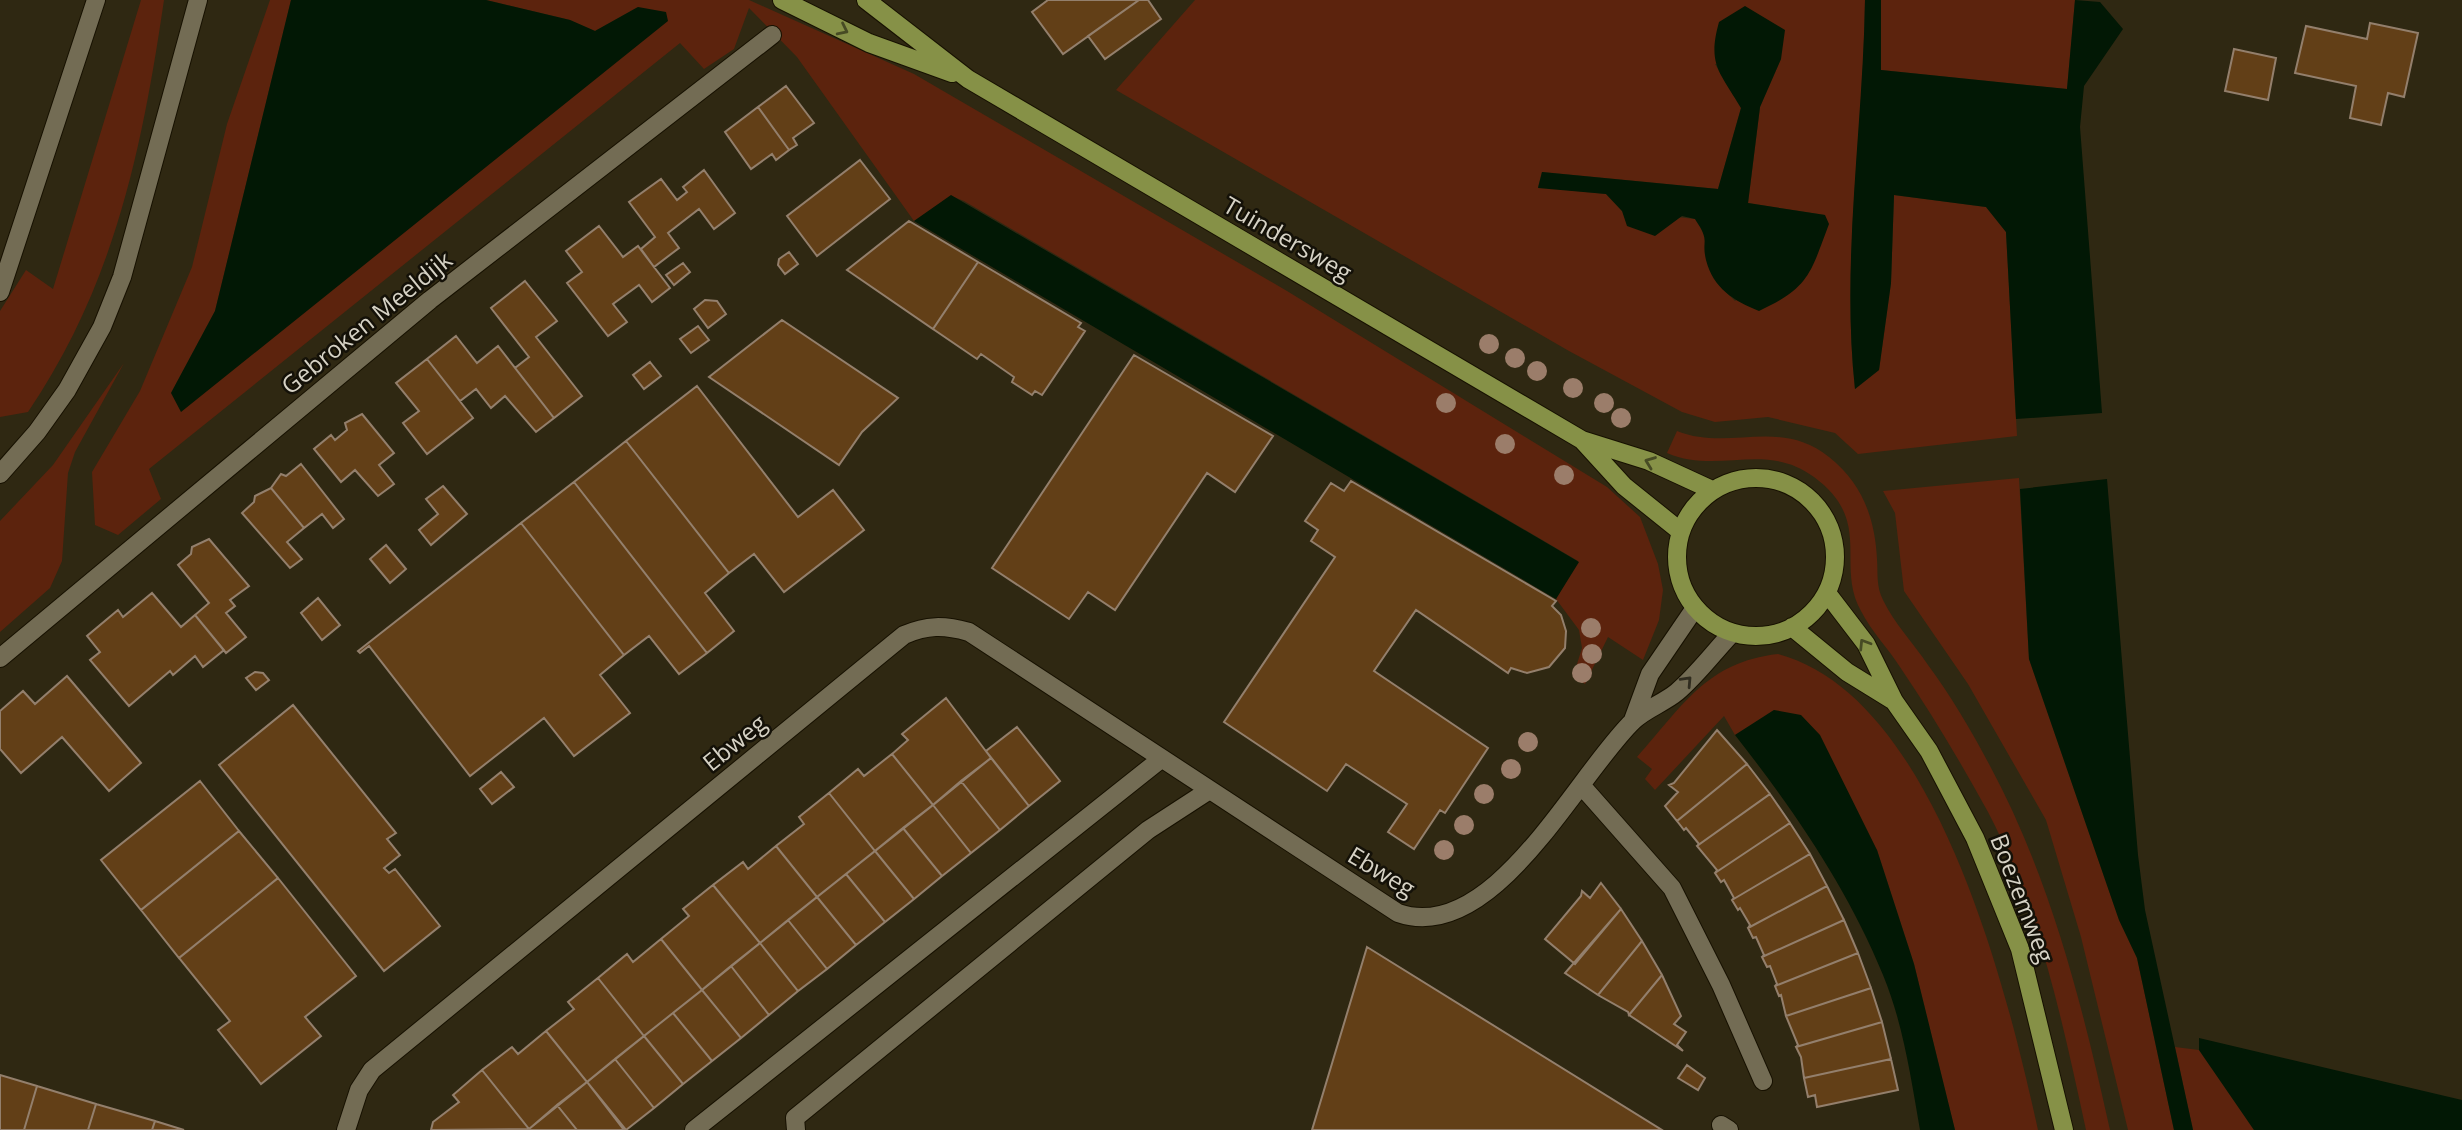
<svg xmlns="http://www.w3.org/2000/svg" width="2462" height="1130" viewBox="0 0 2462 1130" font-family="'Open Sans',sans-serif">
<rect width="100%" height="100%" fill="#2f2812"/>
<path fill="#5c230d" fill-rule="evenodd" d="M141,0H164C142,150 114,285 28,412L0,417V311L26,270L53,289Z
M270,0H291L215,311L171,393L638,7L595,31L570,20L486,0H749L914,74L1287,291L1607,487L1640,517L1658,564L1663,590L1659,620L1643,660L1608,637L1585,684L1573,677L1582,648L1579,630L1556,599L1578,561L964,201L951,196L914,221L797,57L749,8L734,49L704,69L680,43L149,469L161,499L118,535L95,525L92,472L140,391L192,267L227,124Z
M1195,0H1865C1864,129 1841,260 1855,389L1879,370L1891,283L1894,195L1986,207L2006,232L2017,436L1858,454L1835,433L1768,417L1715,422L1682,412L1569,351L1116,90ZM1781,59L1760,107L1748,203L1825,215L1735,301L1717,283L1706,259L1707,237L1695,219L1622,211L1606,194L1538,187L1542,172L1718,189L1741,108L1715,64Z
M1881,0H2075L2067,89L1881,70Z
M124,363L75,452L68,473L62,561L50,588L0,632V521L53,465Z
M1677,431C1729,452 1779,417 1829,457C1862,483 1875,518 1877,559C1878,573 1876,586 1883,600C1894,623 1914,644 1928,665C1951,696 1971,730 1989,764C2051,879 2082,1004 2110,1130H2086C2063,1024 2039,909 1988,812C1961,763 1932,714 1900,667C1888,648 1871,631 1861,611C1835,564 1874,521 1814,477C1766,441 1718,475 1667,453Z
M2019,478L2029,659L2119,920L2137,958L2174,1130H2128L2081,937L2046,820L1968,684L1904,591L1895,513L1883,491Z
M1778,654C1936,696 2007,990 2038,1130H1955L1914,964L1877,850L1774,710L1735,735L1724,716L1655,790L1645,779L1652,769L1637,757C1682,707 1706,662 1778,654Z
M2175,1047L2199,1050L2254,1130H2193Z"/>
<path fill="#021805" d="M291,0H486L570,20L595,31L638,7L666,12L668,21L181,412L171,393L215,311Z
M1865,0H1881V70L2067,89L2075,0L2100,2L2123,29L2084,86L2080,127L2102,413L2016,419L2006,232L1986,207L1894,195L1891,283L1879,370L1855,389C1841,260 1863,129 1865,0Z
M1745,6L1785,30L1781,59L1760,107L1748,203L1825,215L1829,224C1810,274 1810,287 1759,311C1734,301 1713,288 1706,260C1701,239 1711,243 1695,219L1682,216L1655,236L1627,226L1622,211L1606,194L1538,188L1542,172L1718,189L1741,108C1720,72 1707,65 1719,22Z
M951,195L1579,562L1556,599L914,221Z
M2107,479L2138,855L2145,910L2193,1130H2174L2137,958L2119,920L2029,659L2020,489Z
M1774,710L1801,715L1820,735L1877,850L1914,964L1955,1130H1920C1911,1078 1903,1023 1883,975C1847,887 1793,809 1735,735Z
M2199,1038L2462,1100V1130H2254L2199,1050Z"/>
<path fill="#623f17" stroke="#937f6c" stroke-width="2" d="M1048,0H1139L1063,54L1032,12Z
M1139,0H1148L1161,19L1105,59L1088,36Z
M2370,23L2418,33L2404,97L2388,93L2381,125L2350,118L2356,86L2295,73L2306,26L2367,39Z
M2234,49L2276,58L2268,100L2225,91Z
M786,86L814,123L793,138L797,145L789,150L758,107Z
M758,107L789,150L776,160L772,154L751,169L725,132Z
M860,160L890,199L817,256L787,216Z
M704,170L735,213L714,229L699,209L668,233L679,248L654,267L641,249L655,237L629,202L661,179L677,200L687,192L683,187Z
M909,221L978,262L933,329L847,270Z
M599,226L623,257L638,246L670,288L652,302L639,285L613,304L627,322L608,336L567,283L582,272L566,251Z
M789,252L798,264L785,274L778,265L779,259Z
M978,262L1081,323L1078,327L1085,331L1042,395L1035,391L1032,395L1012,382L1014,377L981,354L977,359L933,329Z
M683,263L690,272L674,285L666,275Z
M525,281L557,321L536,337L582,396L554,418L515,368L529,357L491,308Z
M705,300L717,301L726,314L708,328L694,309Z
M782,320L898,398L862,432L839,465L709,377Z
M698,326L709,340L691,353L680,339Z
M456,336L477,363L498,346L554,418L536,432L505,396L491,408L476,389L460,401L427,359Z
M1134,355L1273,436L1235,492L1207,473L1115,610L1088,592L1069,619L992,568Z
M427,359L473,418L427,454L403,423L419,411L396,383Z
M650,362L661,376L644,389L633,375Z
M697,386L798,517L833,490L864,530L784,592L754,554L729,573L626,441Z
M362,414L394,453L379,465L394,484L378,496L355,470L341,482L314,449L331,435L335,440L347,430L345,423Z
M626,441L729,573L705,593L734,631L707,653L574,482Z
M301,464L344,519L333,528L322,514L304,528L271,488L281,474L286,476Z
M1351,481L1556,601L1552,606L1561,615L1566,631L1565,648L1549,667L1527,673L1511,668L1508,673L1416,610L1374,671L1488,748L1445,813L1440,810L1414,849L1388,832L1407,804L1346,764L1327,791L1224,722L1335,557L1311,541L1318,530L1305,521L1331,483L1344,491Z
M574,482L707,653L679,674L649,636L624,655L521,523Z
M443,486L467,514L431,545L419,530L438,514L426,499Z
M271,488L304,528L287,542L302,559L290,568L242,513L254,502L255,496Z
M521,523L624,655L600,675L630,713L574,756L544,718L470,776L369,646L360,653L358,651Z
M209,539L249,586L230,600L235,606L226,613L246,637L226,653L195,615L209,603L178,565L191,554L192,547Z
M386,545L406,569L390,583L370,559Z
M152,593L181,627L195,615L224,650L203,667L195,656L173,675L170,671L129,706L90,660L100,652L87,636L118,610L123,617Z
M318,598L340,625L322,640L301,613Z
M255,672L263,673L269,680L256,690L246,678Z
M67,676L141,763L109,791L62,737L21,773L0,749V711L23,691L35,704Z
M946,698L991,758L933,805L892,754L908,740L902,734Z
M293,705L396,833L387,839L400,855L384,868L389,873L395,869L440,926L384,971L219,765Z
M1017,727L1060,781L1029,806L986,751Z
M1717,730L1747,764L1677,821L1665,806L1678,792L1669,785L1674,783Z
M892,754L933,805L875,851L829,793L858,769L864,776Z
M991,758L1029,806L1000,830L961,781Z
M1747,764L1770,794L1697,846L1699,844L1686,828L1684,830L1677,821Z
M501,772L514,787L492,804L480,789Z
M200,781L239,831L141,910L101,860Z
M961,781L1000,830L971,853L933,805Z
M829,793L875,851L817,897L776,846L804,824L799,817Z
M1770,794L1790,823L1715,873L1717,870L1697,846Z
M933,805L971,853L942,876L903,828Z
M1790,823L1810,854L1732,900L1734,898L1724,880L1721,882L1715,873Z
M903,828L942,876L914,899L875,851Z
M239,831L278,878L179,958L141,910Z
M776,846L817,897L760,943L713,885L743,862L748,869Z
M875,851L914,899L885,922L846,874Z
M1810,854L1827,886L1748,928L1750,925L1740,908L1738,910L1732,900Z
M846,874L885,922L856,945L817,897Z
M278,878L356,976L305,1017L321,1036L261,1084L218,1030L230,1021L179,958Z
M1601,883L1621,909L1575,964L1545,939L1581,896L1582,891L1590,898Z
M713,885L760,943L702,990L661,939L689,916L683,909Z
M1827,886L1844,920L1762,957L1764,955L1756,937L1753,938L1748,928Z
M817,897L856,945L827,969L788,920Z
M1621,909L1642,941L1598,995L1565,973Z
M788,920L827,969L798,991L760,943Z
M1844,920L1858,953L1775,986L1777,984L1770,966L1767,967L1762,957Z
M661,939L702,990L644,1036L598,978L627,954L633,962Z
M1642,941L1662,975L1629,1015L1628,1012L1598,995Z
M760,943L798,991L769,1015L731,966Z
M1367,947L1662,1130H1312Z
M1858,953L1871,988L1786,1016L1781,995L1779,996L1775,986Z
M731,966L769,1015L741,1038L702,990Z
M1662,975L1681,1016L1674,1024L1686,1032L1677,1045L1683,1051L1629,1015Z
M598,978L644,1036L587,1082L546,1031L574,1009L568,1002Z
M1871,988L1882,1022L1796,1047L1798,1045L1786,1016Z
M702,990L741,1038L712,1061L673,1013Z
M673,1013L712,1061L683,1084L644,1036Z
M1882,1022L1891,1059L1804,1078L1801,1057L1796,1047Z
M546,1031L587,1082L529,1129L482,1070L512,1047L518,1054Z
M644,1036L683,1084L654,1108L615,1059Z
M615,1059L654,1108L626,1130L587,1082Z
M1891,1059L1898,1090L1817,1107L1815,1095L1808,1097L1804,1078Z
M1687,1065L1705,1078L1698,1090L1678,1078Z
M482,1070L529,1129L431,1130L433,1122L459,1102L453,1095Z
M0,1075L37,1086L24,1130H0Z
M587,1082L624,1130H577L557,1105Z
M37,1086L96,1104L88,1130H24Z
M96,1104L155,1121L152,1130H88Z
M557,1105L577,1130H530L529,1129Z
M155,1121L184,1130H152Z"/>
<g fill="none" stroke-linecap="round" stroke-linejoin="round">
<g stroke="#171100" stroke-width="20">
<path id="minor" d="M0,292L96,0
M0,474L37,432L67,390L102,327L122,277L198,0
M0,658L430,300L772,35
M1633,720L1650,674L1695,608
M1581,785L1672,888L1721,985L1763,1081
M1721,1125L1729,1130
M346,1130L359,1090L372,1070L904,635C927,625 944,625 969,632L1398,913C1493,946 1576,776 1633,721C1645,709 1664,703 1677,692C1697,675 1714,652 1732,633
M694,1130L1161,759
M796,1130L795,1118L1148,830L1208,791"/>
</g>
<g stroke="#171100" stroke-width="20">
<path id="major" d="M782,0L869,43L952,73
M866,0L968,79L1582,440L1649,461L1712,490
M1582,440L1624,486L1680,531
M1677 557a79 79 0 1 1 158 0a79 79 0 1 1-158 0Z
M1827,593L1866,644L1894,701L1929,751L1975,838L2020,949L2064,1130
M1792,627L1847,672L1894,701"/>
</g>
<use href="#minor" stroke="#736c54" stroke-width="18"/>
<use href="#major" stroke="#869147" stroke-width="18"/>
</g>
<g fill="#9b7d6a">
<circle cx="1489" cy="344" r="10"/>
<circle cx="1515" cy="358" r="10"/>
<circle cx="1537" cy="371" r="10"/>
<circle cx="1573" cy="388" r="10"/>
<circle cx="1446" cy="403" r="10"/>
<circle cx="1604" cy="403" r="10"/>
<circle cx="1621" cy="418" r="10"/>
<circle cx="1505" cy="444" r="10"/>
<circle cx="1564" cy="475" r="10"/>
<circle cx="1591" cy="628" r="10"/>
<circle cx="1592" cy="654" r="10"/>
<circle cx="1582" cy="673" r="10"/>
<circle cx="1528" cy="742" r="10"/>
<circle cx="1511" cy="769" r="10"/>
<circle cx="1484" cy="794" r="10"/>
<circle cx="1464" cy="825" r="10"/>
<circle cx="1444" cy="850" r="10"/>
</g>
<defs><path id="oneway-chevron" d="M-2-3.5L2.5 0L-2 3.5" fill="none" stroke-width="1.6" stroke-linecap="round" stroke-linejoin="round" transform="scale(1.75)"/></defs>
<g stroke="#474b24">
<use href="#oneway-chevron" transform="translate(843 30) rotate(26)"/>
<use href="#oneway-chevron" transform="translate(1650 462) rotate(-159)"/>
<use href="#oneway-chevron" transform="translate(1864 644) rotate(-122)"/>
</g>
<use stroke="#302c1f" href="#oneway-chevron" transform="translate(1687 681) rotate(-47)"/>
<g text-anchor="middle" dominant-baseline="central" stroke-width="5" stroke-linejoin="round" paint-order="stroke">
<g font-size="24" fill="#d6d2c5" stroke="#141108">
<text transform="translate(1288 238) rotate(30)">Tuindersweg</text>
<text transform="translate(366 322) rotate(-39)">Gebroken Meeldijk</text>
<text transform="translate(734 742) rotate(-39)">Ebweg</text>
<text transform="translate(1382 871) rotate(31)">Ebweg</text>
<text transform="translate(2023 898) rotate(69)">Boezemweg</text>
</g>
</g>
</svg>
